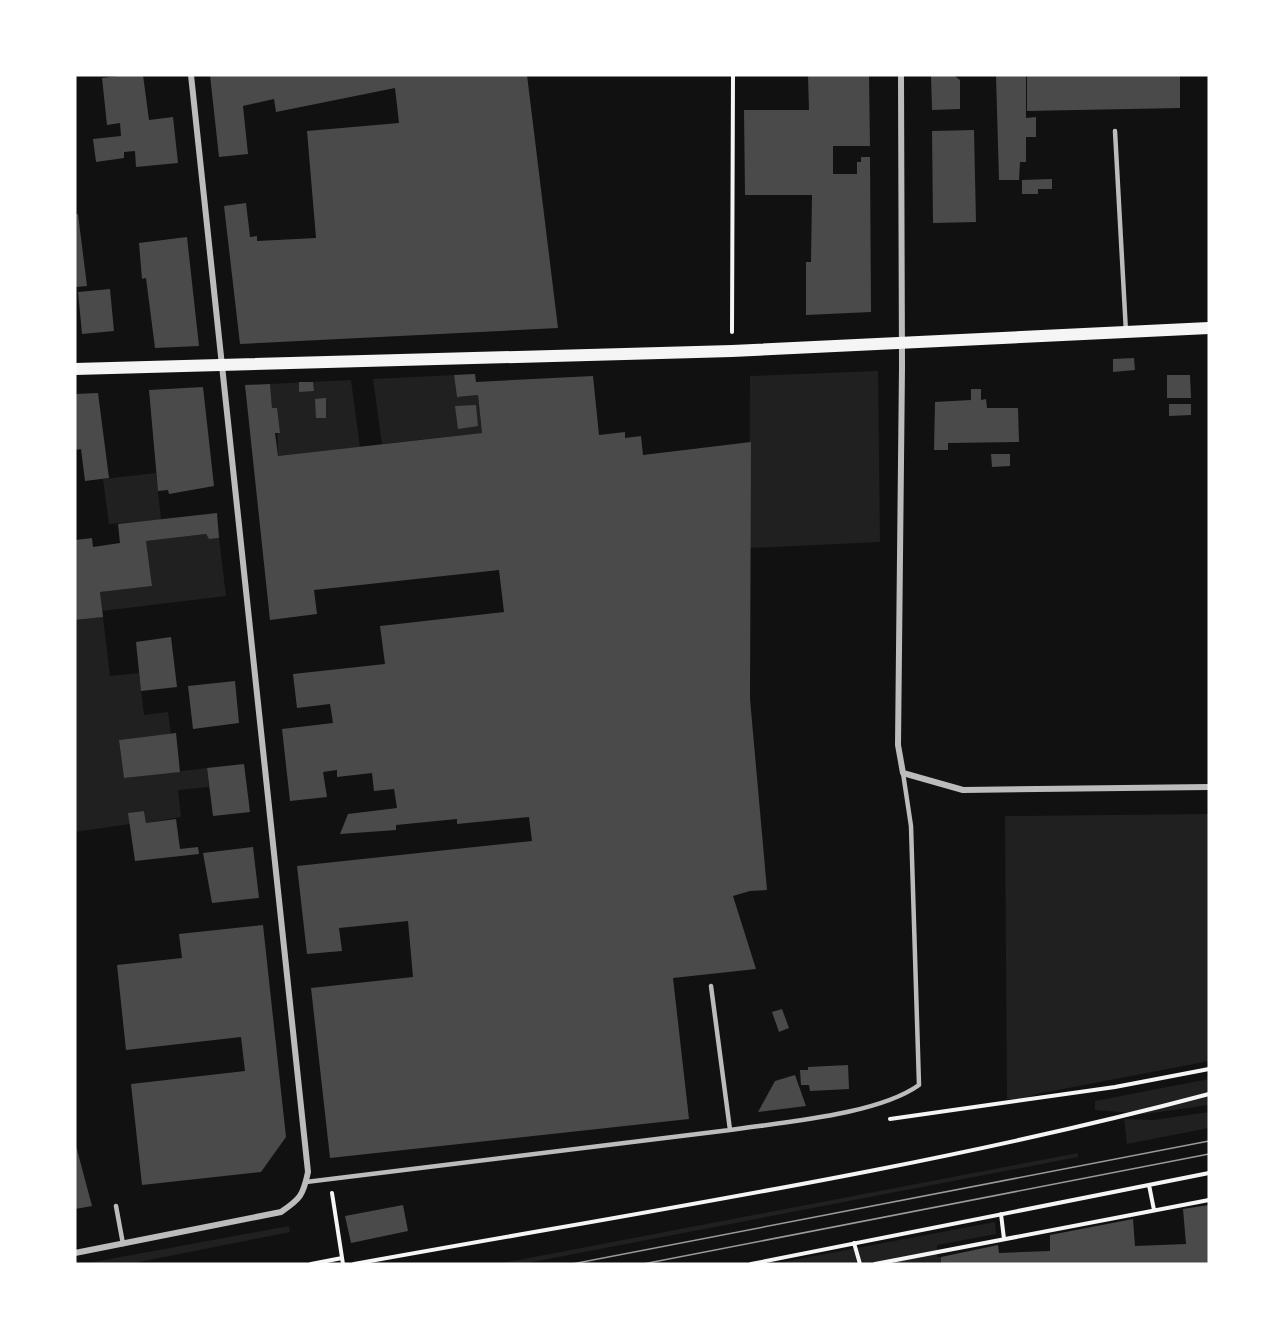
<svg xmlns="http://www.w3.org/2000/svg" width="1284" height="1339" viewBox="0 0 1284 1339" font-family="Rubik,sans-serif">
<rect width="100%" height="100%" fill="#111"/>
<path fill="#202020" d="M878,371L880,542L749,548L750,376Z
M454,375L457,397L478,395L482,433L382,444L373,379Z
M351,380L360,447L278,456L277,408H272L270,384Z
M156,473L161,520L109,524L103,479Z
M206,534L209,539L219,538L226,596L102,611L100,592L152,586L146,541Z
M103,617L110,676L139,673L144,715L168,712L171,734L119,740L124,778L207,768L209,787L178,790L181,817L146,823L144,811L129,813L130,824L75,832V620Z
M1209,814V1061L1037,1094L1025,1099H1007L1005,816Z
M1209,1079V1105L1145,1114L1095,1110V1101Z
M1209,1112V1128L1127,1144L1124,1119L1154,1120Z
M1078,1153V1157L522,1264H498Z
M995,1222L996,1234L937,1245V1257H941V1264H772Z
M289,1226L290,1232L129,1264H83Z"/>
<path fill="#4a4a4a" d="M126,75H143L149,120L173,117L178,163L136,167L135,151L124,152V158L96,162L93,139L121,136L120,123L107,125L102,78Z
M210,75H527L558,328L240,344L224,206L246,203L250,237L257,236V241L316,238L307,131L399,123L395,88L276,112L274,99L243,106L248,154L219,157Z
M808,75H869L870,146H833V174H857V162H861V157H870L871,312L806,315V262H811L812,195H745L744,110H809Z
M996,75H1026V118L1036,117V137H1026V162H1020L1019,180H999Z
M1027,75H1180V108L1027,111Z
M931,76H955L960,80V109L932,110Z
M974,130L976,222L933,223L932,131Z
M1052,179V189H1038V194H1022V180Z
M75,214H78L87,286L75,287Z
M187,237L199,346L155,348L146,278L142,279L139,243Z
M110,289L114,331L82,334L78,292Z
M1134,358L1135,370L1113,372V359Z
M475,374L476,382L593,376L599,435L625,432V438L641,436L643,455L751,442L750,699L767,890L750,891L733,896L756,969L673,978L689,1119L330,1158L311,988L413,977L408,921L339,928L342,951L307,954L297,866L532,841L529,817L457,824V819L396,825V830L340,834L348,814L397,808L394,789L374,791L372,773L337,777V770L323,772L327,797L290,801L282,729L333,723L330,704L297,708L293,674L385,664L380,626L504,612L499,570L314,590L317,614L270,620L245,385L270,384L272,408H277L280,433H275L278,456L482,433L478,395L457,397L454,375Z
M1167,375H1190L1191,398H1167Z
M299,382H313L314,391L299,392Z
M203,387L214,486L169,494L168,490L158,491L149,390Z
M971,389H981V400L986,399L987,408H1018L1019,442L948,443V450H934L935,402L971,400Z
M98,393L109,478L85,481L81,449L75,450V394Z
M326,398V418H316L315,399Z
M1169,404H1191V415L1169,416Z
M476,405L478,426L458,429L455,406Z
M991,454H1010V466L992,467Z
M217,513L219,538L209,539L206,534L146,541L152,586L100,592L103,617L75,620V540L92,538L93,547L120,543L118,524Z
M171,637L177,687L141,691L136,642Z
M235,681L239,723L193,729L188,686Z
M176,733L180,772L124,778L119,740Z
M244,764L250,812L213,816L207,768Z
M144,811L146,823L176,819L180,849L198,847L199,854L135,861L128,813Z
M253,847L259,898L212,903L203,853Z
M263,925L286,1137L261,1172L142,1185L131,1084L245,1071L241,1037L126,1050L117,965L182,958L179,934Z
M782,1009L789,1028L779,1032L772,1012Z
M848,1065L849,1089L810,1091L809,1085H801L800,1070H808V1067Z
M795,1075L806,1106L758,1112L775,1081Z
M75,1142L92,1206L75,1209Z
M403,1205L408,1231L351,1243L345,1216Z
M1209,1205V1264H941V1257L998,1245L999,1253L1050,1251V1235L1133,1219L1135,1246L1186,1244L1183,1209Z"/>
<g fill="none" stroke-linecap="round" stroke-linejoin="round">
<path stroke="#f5f5f5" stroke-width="4" d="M732,332L733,75
M890,1119L1115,1087L1209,1069
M1149,1185L1154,1210
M332,1193L343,1264
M1001,1214L1004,1239
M854,1243L860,1264
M311,1264L342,1258
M354,1264C640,1212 927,1169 1209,1094
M751,1264L1209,1173
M875,1264L1209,1200"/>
<path stroke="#bcbcbc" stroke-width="4.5" d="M1115,131L1126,332
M730,1130C783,1122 877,1115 919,1085L911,826L903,773
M306,1182L730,1130L711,986
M116,1206L123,1244"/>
<path stroke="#bcbcbc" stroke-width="6" d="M901,75L902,367L898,745L903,773L963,790L1209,787
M75,1253L281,1212C300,1199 303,1196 308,1172L191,75"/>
<path stroke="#f5f5f5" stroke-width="12" d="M75,369L732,351L1209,328"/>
<path stroke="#9a9a9a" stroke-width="1.5" d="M572,1264L1209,1141
M643,1264L1209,1154"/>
</g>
<rect width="1284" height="1339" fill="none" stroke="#ffffff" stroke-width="153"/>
</svg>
